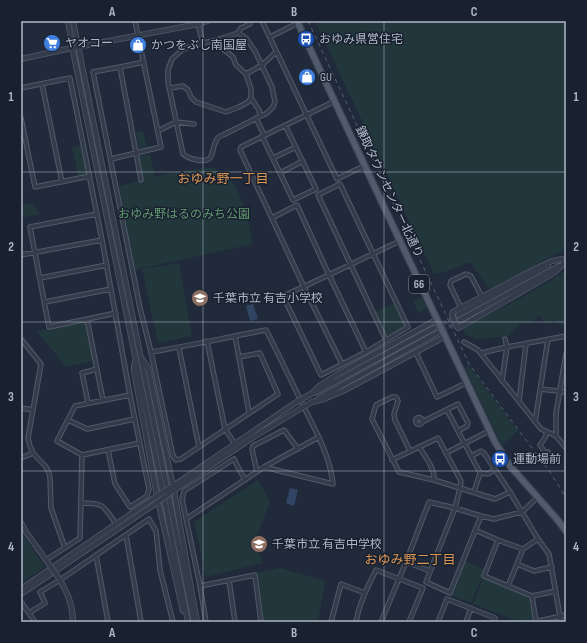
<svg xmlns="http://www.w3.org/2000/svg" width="587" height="643" viewBox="0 0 587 643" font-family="'Sofia Sans Condensed','Noto Sans JP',sans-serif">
<rect width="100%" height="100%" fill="#202a3b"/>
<path fill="#22373c" d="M315,21H566V250L554,255L490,289L470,262L442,273L434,274Z
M143,131L147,148L140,149L139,147L136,133Z
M83,145L89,174L78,176L72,147Z
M150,154L155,177C169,173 183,171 197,169C202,169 208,167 213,168C241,174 248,221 253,244L134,270L119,186L142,180L138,156Z
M32,203L40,214L21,218V205Z
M179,263L192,336L158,343L142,269Z
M566,270V328L555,320L546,324L539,315L531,323H521L509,336L477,339L466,335L463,331L464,327C498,309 534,293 566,270Z
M421,297L427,308L418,313L413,301Z
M394,303L406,326L405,328L389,336L387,335L375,312Z
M86,322L93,361L66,367L37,331Z
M469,366L518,431L502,445L465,368Z
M258,480L270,501L256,539L262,563L206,577L194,522Z
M21,532L45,567L21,583Z
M465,561L485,570L471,603L451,595Z
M280,568L325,581L318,622H263L256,573Z
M483,579L529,597L534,619L532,620L521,622L473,604Z"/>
<path fill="#324464" d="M253,304L258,319L250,321L246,306Z
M290,488L298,490L294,506L286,503Z"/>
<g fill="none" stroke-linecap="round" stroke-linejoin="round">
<path stroke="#353f50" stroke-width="4.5" stroke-dasharray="4.5 2" stroke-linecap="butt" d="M437,327L455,317
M437,333L459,321"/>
<g stroke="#515a69" stroke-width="5.5">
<path id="minor" d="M262,21L337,179L364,166
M198,24L203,43
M238,33L246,38L255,51L272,87L275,102L273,107L267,113L223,135C220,136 217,138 216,141C210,152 216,163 197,160C191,159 188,158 183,154L168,82V70L172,59L183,49L203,43L213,41Z
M238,33L241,28L250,24L248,21
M270,37L298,23
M120,67L144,62
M246,74L262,65L276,52
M42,84L62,182
M21,88L70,78L102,240L130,395L149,489L147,496L130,507L115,484L108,450
M170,88L183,86L188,90L191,97L196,102L226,112L239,107L248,102L251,98V89L246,74L236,65L233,57L213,41
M251,98L259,110L260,116
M335,101L241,147L240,150L304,287L342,364
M21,118L35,187L90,176
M256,118L264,135
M158,131L176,122L194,124
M262,136L293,200L316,189L285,125
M273,158L296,147
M111,159L161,147L135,21
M280,173L303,161
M141,180L120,67L93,72L140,308L151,352C189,346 228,337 266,330C279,355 291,381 304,407C316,432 330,456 333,484L264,467
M97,214L30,227L49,327L116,313
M272,218L297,205L329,275L366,352
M21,255L102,240
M40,278L107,265
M45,302L111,289
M461,308L450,285L451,281L466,274L471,276L482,297
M87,319L103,400
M235,336L249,412
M21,339L41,364L28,438L30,446L33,453L46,467L49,473L50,478L51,508L65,548
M386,340L318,195L340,184L408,327L366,352L321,375L283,296C322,279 361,259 400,241
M207,341L225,429L235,444
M464,342L478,350L541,429L556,436L566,448
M179,348L199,447
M151,352L173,456L176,460L181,459L278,394L260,353L239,357
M481,353L507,347L566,336
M417,355L437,397L466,383
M502,381L507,347L505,339
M540,389L566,392
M130,395L75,406L57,441L82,455L140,443
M519,401L526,344
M88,403L82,373L97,369
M21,408L33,410
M447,410L480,473L474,492
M415.5 421a3.5 3.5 0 1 1 7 0a3.5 3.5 0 1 1-7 0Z
M68,420L87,429L135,419
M422,422L458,404L468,423L467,426L458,431
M535,422L548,339
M546,431V436L540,445L546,454L548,452
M556,436V413L566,354
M419,447C425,456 435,469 434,480
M410,451L395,420L394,414L398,401L396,397H392L376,405L372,419L399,472L434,480L495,499L510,492
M446,453L489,431
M471,456L481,451L484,453L510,492L538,539L549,554L561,622
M21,458L33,453
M392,460L438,438L461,481L460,488L455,508L426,582L450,593L481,516
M257,472L252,449L253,446L284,430L298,449
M480,473L488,474L494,470
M81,503C104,503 103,505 116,524
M186,519L264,467L319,437
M475,530L498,540L523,549L538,539
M126,535L141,622
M498,540L484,576L532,596L536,622
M96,555L108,622
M46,560L80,538L82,455
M406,562L430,571
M517,564L534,571L552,567
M229,580L235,622
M200,586L255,575L261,622
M508,586L523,549
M532,596L556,591
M21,603H22L35,622
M29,613L45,603L40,592L60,580L149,519L156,531L160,570L173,622
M206,622L200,586L182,499L184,491L234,459L239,469L245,480
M331,622L341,584L365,593
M356,622C359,604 368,586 376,570L423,588L409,622
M381,622L406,562L429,502L455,508L481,516L494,519L522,512L538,497
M438,622L447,599L495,618L494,622
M466,622L471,608
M534,622L566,615"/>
</g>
<g stroke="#515a69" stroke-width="6">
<path id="tertiary" d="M68,21L74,56L165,503L188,622
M73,21L194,622
M21,59L67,49L198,24L208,21
M562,259L552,261L533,270L453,312L452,315L457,327L458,328L460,327L542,280L555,272L564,263
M458,315L548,266
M460,320L559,266
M143,360L148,368L173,486L197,622
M135,362L134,365V371L157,496L183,611
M314,393L434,328
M311,394L319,386L338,374L436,320
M319,398L437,333
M312,402L324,399L345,390L444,337
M173,486L298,401
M173,491L252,438L300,409
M21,523L26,532L46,560
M60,580C68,594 73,606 73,622
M21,589L157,496
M21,594L158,502"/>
</g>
<g stroke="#3d4554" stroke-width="8">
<path id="primary" d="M297,21L400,241L495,442L510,466L556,518L566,531"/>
</g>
<use href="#minor" stroke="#343c4b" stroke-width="3.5"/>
<use href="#tertiary" stroke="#343c4b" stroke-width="4.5"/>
<use href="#primary" stroke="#515b6b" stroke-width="5.5"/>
<path stroke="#556072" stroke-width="1" stroke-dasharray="4 4" stroke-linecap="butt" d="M308,21L469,364L552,475L566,498"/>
<g stroke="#515a69" stroke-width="6" stroke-linecap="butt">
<path id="tertiary-bridge" d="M298,401L311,394
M300,409L312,402
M157,496L173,486
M158,502L173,491
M46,560L60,580"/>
</g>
<use href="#tertiary-bridge" stroke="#343c4b" stroke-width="4.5"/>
</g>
<path fill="none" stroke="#aeb7c7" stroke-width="1" stroke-opacity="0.55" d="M203,21V622M384,21V622M21,172H566M21,322H566M21,471H566"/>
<defs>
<g id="bus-disc" transform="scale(0.9)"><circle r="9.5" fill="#1a4fb4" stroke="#19212f"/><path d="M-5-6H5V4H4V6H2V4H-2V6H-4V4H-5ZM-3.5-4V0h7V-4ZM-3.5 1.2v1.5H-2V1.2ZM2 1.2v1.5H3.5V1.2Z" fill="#fff"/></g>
<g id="supermarket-disc" transform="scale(0.9)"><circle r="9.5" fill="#3f7fe0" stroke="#19212f"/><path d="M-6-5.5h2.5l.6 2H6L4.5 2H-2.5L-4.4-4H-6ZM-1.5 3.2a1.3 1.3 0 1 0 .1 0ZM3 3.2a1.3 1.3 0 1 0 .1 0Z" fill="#fff"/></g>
<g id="shop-disc" transform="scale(0.9)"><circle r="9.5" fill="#3f7fe0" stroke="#19212f"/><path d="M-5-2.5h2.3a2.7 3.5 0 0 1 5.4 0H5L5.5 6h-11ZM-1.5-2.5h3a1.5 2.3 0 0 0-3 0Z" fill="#fff"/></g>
<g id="school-disc" transform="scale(0.9)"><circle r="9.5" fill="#8d6e63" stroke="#19212f"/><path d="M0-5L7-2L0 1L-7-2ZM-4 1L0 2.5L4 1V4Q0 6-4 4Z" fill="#fff"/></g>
</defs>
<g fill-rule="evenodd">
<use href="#bus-disc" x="306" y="39"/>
<use href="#supermarket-disc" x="52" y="43"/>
<use href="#shop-disc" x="138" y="45"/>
<use href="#shop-disc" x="307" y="77"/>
<use href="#school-disc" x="200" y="298"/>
<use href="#bus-disc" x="500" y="459"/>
<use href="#school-disc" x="259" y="544"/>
</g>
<g text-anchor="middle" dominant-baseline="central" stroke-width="3" stroke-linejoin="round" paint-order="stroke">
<rect fill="#19212f" stroke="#818a99" stroke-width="1" x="409" y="275" width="20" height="18" rx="3"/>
<g font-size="11" font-weight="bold" fill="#aeb7c7">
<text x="419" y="284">66</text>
</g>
<g font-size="12" fill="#aeb7c7" stroke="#19212f" text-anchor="start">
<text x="319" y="39">おゆみ県営住宅</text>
<text x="65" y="43">ヤオコー</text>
<text x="151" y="45">かつをぶし南国屋</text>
<text x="320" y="77">GU</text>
<text x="213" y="298">千葉市立 有吉小学校</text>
<text x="513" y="459">運動場前</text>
<text x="272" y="544">千葉市立 有吉中学校</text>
</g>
<g font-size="12" fill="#aeb7c7" stroke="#19212f">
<text transform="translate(389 192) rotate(65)">鎌取タウンセンター北通り</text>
</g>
<g font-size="12" fill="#649a73" stroke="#19212f">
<text x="184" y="214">おゆみ野はるのみち公園</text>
</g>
<g font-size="13" fill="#db9656" stroke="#19212f">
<text x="223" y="179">おゆみ野一丁目</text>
<text x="410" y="560">おゆみ野二丁目</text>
</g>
</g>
<rect width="587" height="643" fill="none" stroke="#19212f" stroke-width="44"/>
<rect x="22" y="22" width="543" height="599" fill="none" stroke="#aeb7c7" stroke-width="1.5"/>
<g font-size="13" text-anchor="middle" font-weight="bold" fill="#aeb7c7">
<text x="112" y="16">A</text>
<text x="294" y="16">B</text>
<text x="474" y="16">C</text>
<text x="11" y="101">1</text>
<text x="576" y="101">1</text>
<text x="11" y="251">2</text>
<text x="576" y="251">2</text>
<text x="11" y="401">3</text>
<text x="576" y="401">3</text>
<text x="11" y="551">4</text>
<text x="576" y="551">4</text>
<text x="112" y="637">A</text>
<text x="294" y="637">B</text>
<text x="474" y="637">C</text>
</g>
</svg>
